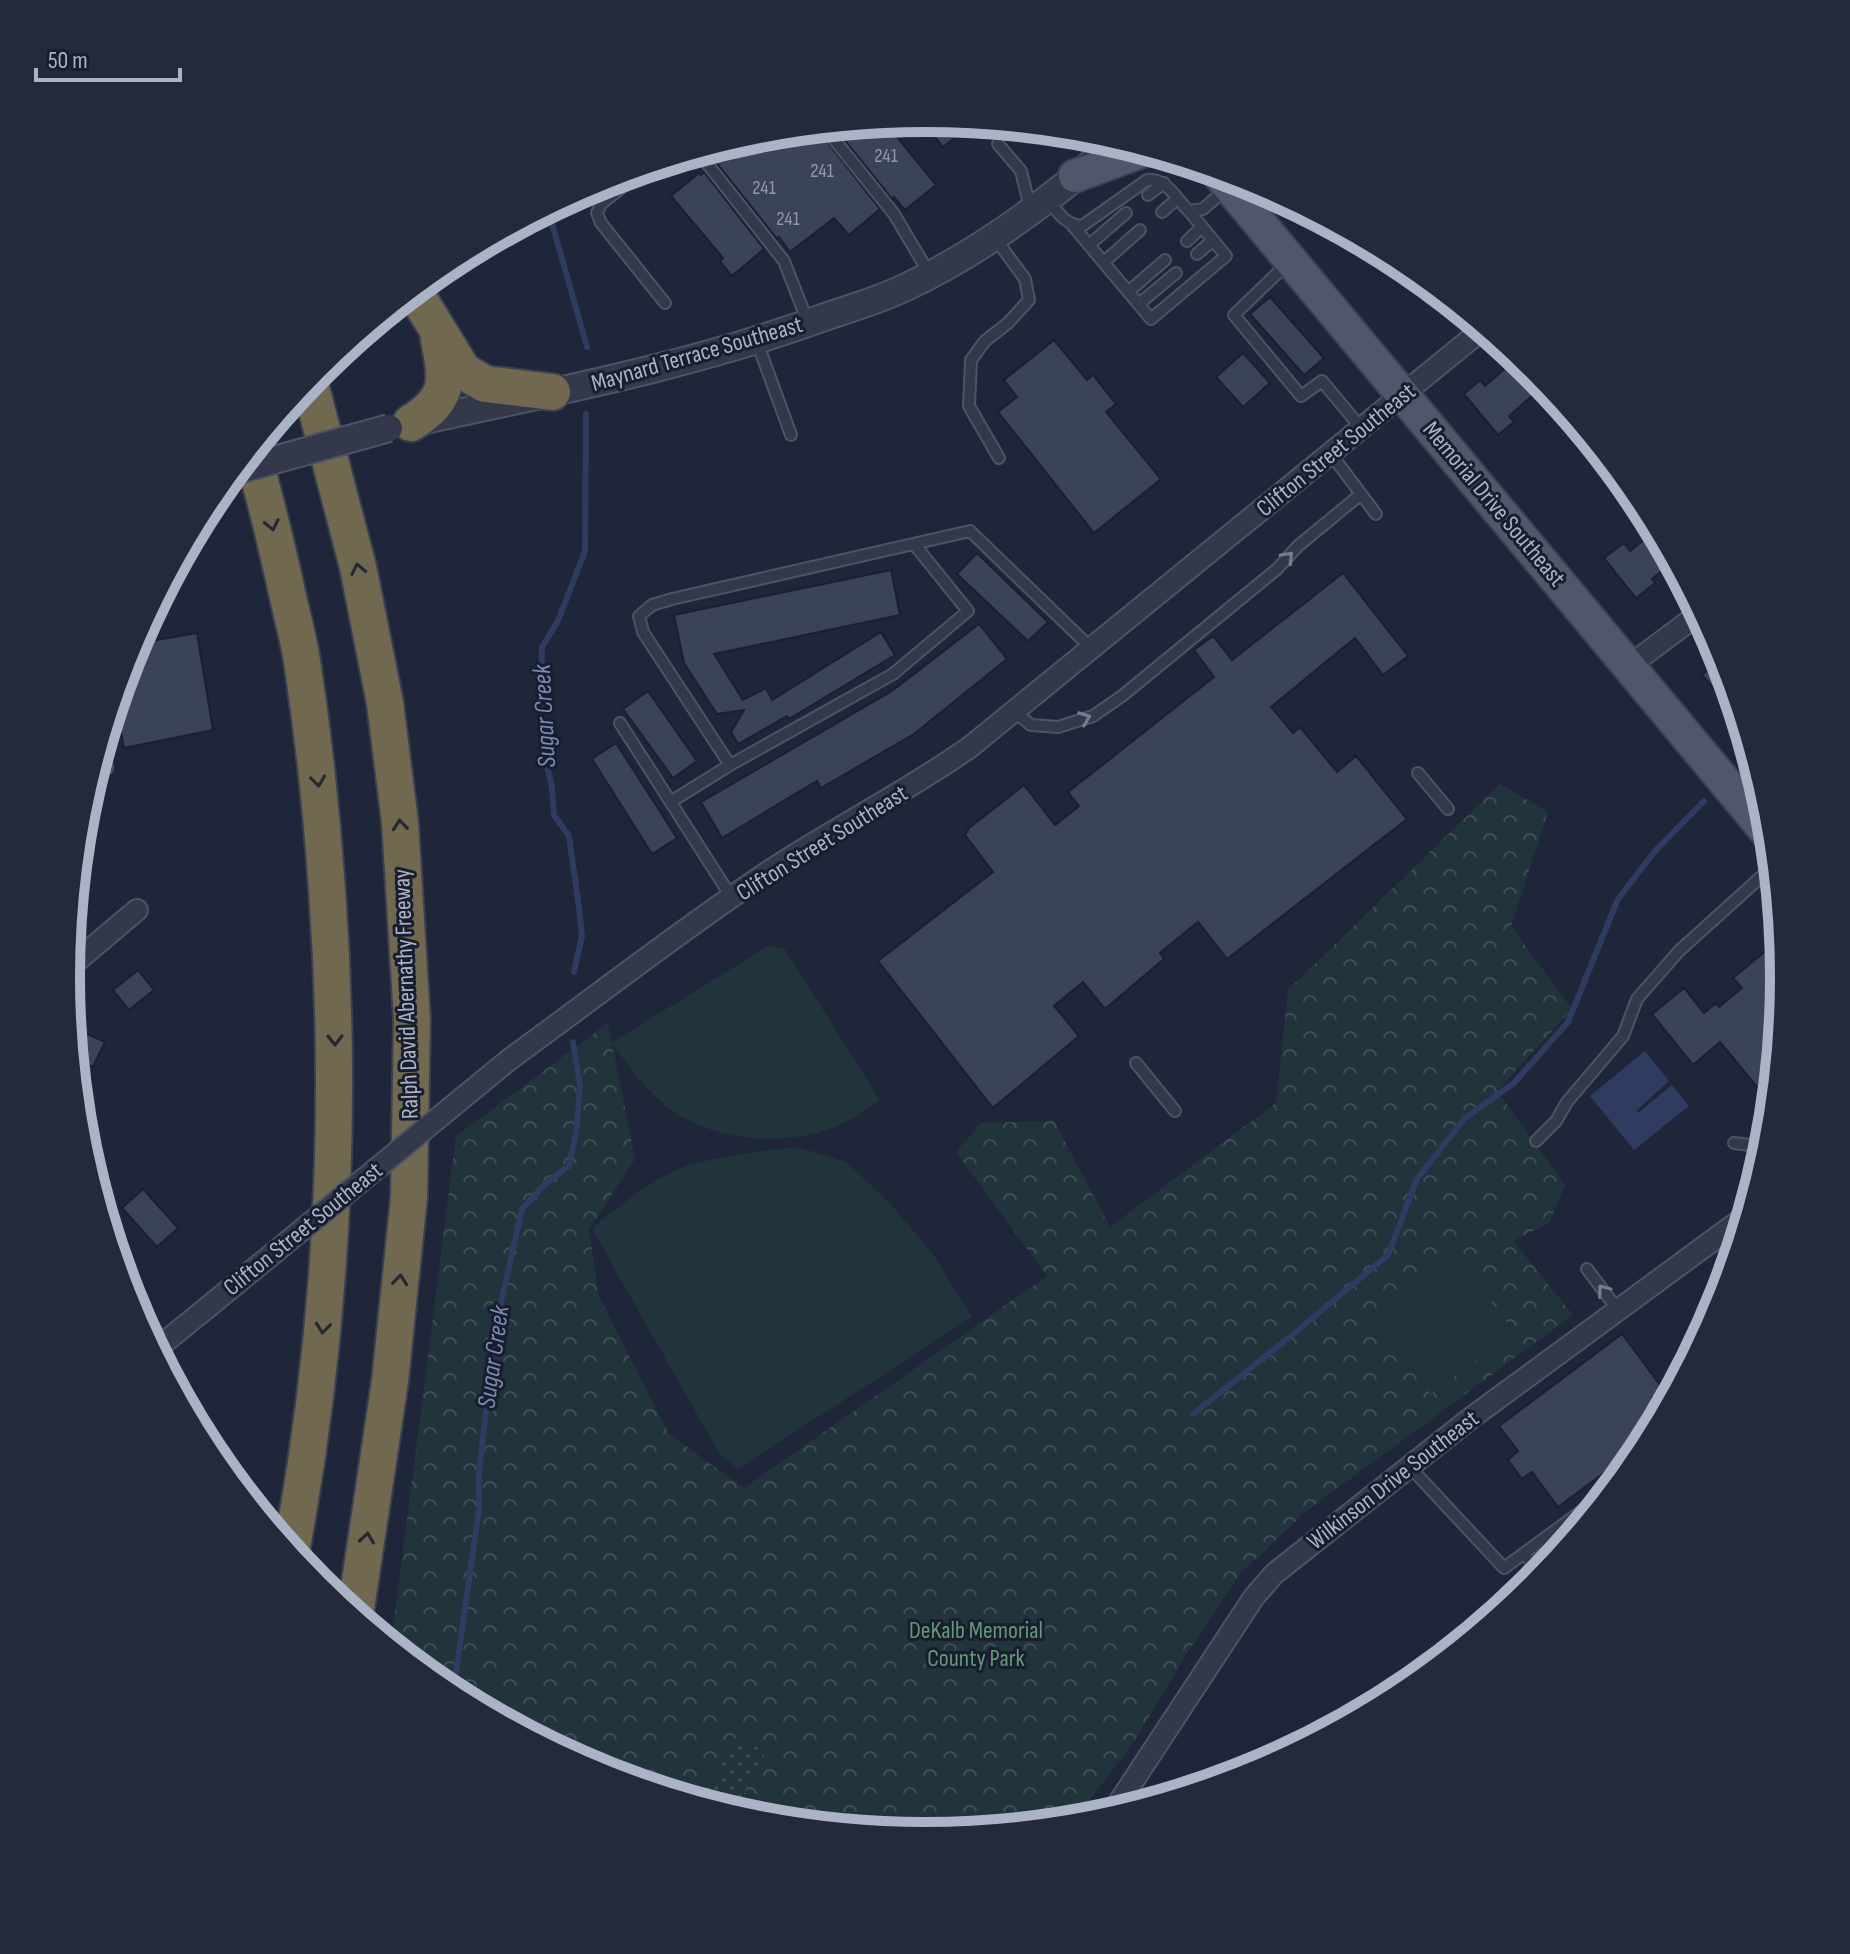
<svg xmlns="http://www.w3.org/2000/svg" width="1850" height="1954" viewBox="0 0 1850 1954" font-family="'Sofia Sans Condensed',sans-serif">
<defs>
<pattern id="forest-crowns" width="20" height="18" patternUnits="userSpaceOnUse" patternTransform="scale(2)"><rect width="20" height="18" fill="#21333b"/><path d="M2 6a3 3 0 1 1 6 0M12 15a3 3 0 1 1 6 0" fill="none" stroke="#3f4e56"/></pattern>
<pattern id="garden-dots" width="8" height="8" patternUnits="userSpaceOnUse" patternTransform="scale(2)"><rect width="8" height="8" fill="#21333b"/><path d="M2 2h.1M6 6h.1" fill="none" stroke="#3f4e56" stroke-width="1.8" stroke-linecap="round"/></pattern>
</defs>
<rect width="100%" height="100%" fill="#1f263a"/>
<path fill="url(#forest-crowns)" d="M1500,784L1548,812L1511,926L1572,1009L1497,1091L1565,1185L1549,1223L1513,1241L1573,1315L1304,1513L1239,1575L1186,1655L1136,1739L1074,1821L925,1836L757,1819L596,1770L447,1691L391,1645L456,1136L608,1023L635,1159L589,1229L599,1297L669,1434L744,1488L1047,1276L956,1152L981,1123L1054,1121L1110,1227L1276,1103L1288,990Z"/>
<path fill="url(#garden-dots)" d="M736,1737L766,1752L737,1807L707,1792Z"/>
<path fill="#21333b" d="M768,946L784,948L880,1100C865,1109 849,1122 832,1128C776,1149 697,1140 654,1095C638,1080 625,1060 611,1043Z
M798,1147L846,1162L886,1199L933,1254L972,1317L738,1469L719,1453L592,1229C617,1207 643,1186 674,1171C706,1157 763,1151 798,1147Z
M1458,1257L1514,1332L1431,1394L1375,1318Z"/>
<path fill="#2f3b60" d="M1645,1051L1669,1081L1636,1111L1639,1112L1672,1085L1689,1106L1634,1150L1590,1096Z"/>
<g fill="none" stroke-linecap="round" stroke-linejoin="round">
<path stroke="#2f3b60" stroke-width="6" d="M548,209L587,347
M574,972L582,936L579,908L569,836L554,815L552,787L543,748L541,683L542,647L558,621L585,551L586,414
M1193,1414L1296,1332L1388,1255L1417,1179L1465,1118L1514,1083L1568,1022L1618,899L1655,851L1704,801
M453,1694L479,1509V1471L496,1325L522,1209L544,1185L569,1166L577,1127L580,1085L573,1042"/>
</g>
<path fill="#3b435a" stroke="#1a2030" stroke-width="2" d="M925,118L950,120L973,123L943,147L920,119Z
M885,122L936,185L905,210L894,197L892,199L834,127Z
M817,129L880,209L849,235L834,218L790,252L779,237L777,239L716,162L724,154L718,147L758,134Z
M704,172L764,249L732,276L720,261L723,258L671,196L699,173L701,175Z
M1270,297L1324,358L1304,375L1250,314Z
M1054,340L1087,380L1093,375L1116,404L1106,412L1161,479L1094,533L998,412L1017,397L1004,380Z
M1243,353L1270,383L1243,407L1216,377Z
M1509,365L1534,394L1509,416L1514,422L1498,435L1464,394L1480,380L1485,386Z
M1656,530L1673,562L1652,579L1655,583L1636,598L1604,558L1624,543L1630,551Z
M977,553L1048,622L1028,641L957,574Z
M891,570L900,615L714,654L743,700L766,688L772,700L881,632L895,655L789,719L787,716L738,744L731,732L744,710L717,714L684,663L674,615Z
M1343,573L1408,656L1383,675L1355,638L1271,707L1293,733L1300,727L1337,772L1356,756L1407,819L1227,959L1198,922L1160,953L1164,959L1105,1009L1083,982L1054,1006L1079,1036L993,1108L878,961L993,872L965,835L969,828L1024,785L1055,825L1079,806L1068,792L1214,677L1194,650L1213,636L1232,660Z
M979,624L1007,659L914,734L821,788L817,781L722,838L701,802L892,691Z
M197,633L213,730L124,748L115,703L134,644Z
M1722,658L1730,685L1740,718L1702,675Z
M648,691L697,761L673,778L623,709Z
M616,743L677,838L652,854L592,759Z
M1780,939L1784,977L1771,1104L1720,1042L1693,1065L1652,1014L1684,988L1704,1013L1716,1003L1719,1007L1742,988L1733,978Z
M138,970L154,990L129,1010L113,990Z
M77,1029L105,1042L93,1067L74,1058L72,1038Z
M143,1189L178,1228L157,1247L122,1208Z
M1622,1334L1663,1389L1652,1398L1662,1412L1639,1455L1630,1465L1624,1458L1558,1507L1532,1472L1522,1479L1508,1460L1518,1451L1499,1426Z"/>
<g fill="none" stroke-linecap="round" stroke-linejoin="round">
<g stroke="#4d5365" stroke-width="14">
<path id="service" d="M825,128L894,214L929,273
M998,144L1021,171L1030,208
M698,152L784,261L807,320
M646,168L601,204L597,213L601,223L665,303
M1148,195L1164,183
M1048,200C1058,212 1065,225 1082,226L1147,180C1167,178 1176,199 1189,211L1203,209L1225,190
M1162,212L1177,199
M1258,213L1277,196
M1073,226L1151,319L1226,256L1189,211
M995,238L1025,279L1029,300L1008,323L985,341L971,360L969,406L999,458
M1187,241L1202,227
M1089,245L1126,213
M1197,254L1213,240
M1104,262L1140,230
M1289,262L1234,315L1301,396L1322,381L1362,429
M1128,292L1165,260
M1139,304L1176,273
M757,342L791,435
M1331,454L1376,514
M914,544L968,611L893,674L730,765L643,632L639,616L652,605L672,599L970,531L1091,648
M1695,617L1713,638
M1014,711L1031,725L1058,727L1093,716L1122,696L1277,569L1298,546L1361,494
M620,723L732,898
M103,742L107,768
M1418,773L1448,809
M672,801L730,765
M1136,1063L1175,1111
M1536,1141L1556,1121L1567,1102L1623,1036L1637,999L1679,951L1773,866
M1734,1143L1750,1145L1765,1153
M1587,1269L1618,1310
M1409,1466L1504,1568L1609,1491
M1524,1553L1541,1574"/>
</g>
<g stroke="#4d5365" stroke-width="24">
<path id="minor" d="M1629,666L1700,613
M67,969L137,910
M510,1059C594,998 676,934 762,876C830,830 902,795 970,747L1483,329
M155,1350L208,1307
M1112,1813L1254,1597L1274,1574L1471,1418L1746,1216"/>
</g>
<g stroke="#4d5365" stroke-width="30">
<path id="tertiary" d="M416,422C553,392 690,366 822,318C848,309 876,301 902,289C980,253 1053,198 1117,142"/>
</g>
<g stroke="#3c4253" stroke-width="36">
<path id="primary" d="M1217,172L1770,836
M1075,176L1145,150"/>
</g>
<g stroke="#3a4051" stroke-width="40">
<path id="motorway" d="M414,291L463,371L485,384L552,392
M309,380L358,567L385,703L400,822L412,1019L409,1197L390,1381L355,1615
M411,423C449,399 448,382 439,340
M251,450C266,499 277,547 288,597C293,620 300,644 303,668C314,741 322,816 327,890C343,1112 332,1333 291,1552"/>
</g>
<use href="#service" stroke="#33394a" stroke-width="10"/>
<use href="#minor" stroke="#33394a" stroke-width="20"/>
<use href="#tertiary" stroke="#33394a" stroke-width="26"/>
<use href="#primary" stroke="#51576a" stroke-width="32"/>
<use href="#motorway" stroke="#70694f" stroke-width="36"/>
<g stroke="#4d5365" stroke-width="24" stroke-linecap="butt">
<path id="minor-bridge" d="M208,1307L510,1059"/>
</g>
<g stroke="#4d5365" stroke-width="30" stroke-linecap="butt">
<path id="tertiary-bridge" d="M235,471L389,428"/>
</g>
<use href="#minor-bridge" stroke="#33394a" stroke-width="20"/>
<use href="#tertiary-bridge" stroke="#33394a" stroke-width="26"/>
</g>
<defs><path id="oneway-chevron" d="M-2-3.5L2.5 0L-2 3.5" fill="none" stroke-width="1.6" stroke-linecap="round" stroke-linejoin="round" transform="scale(2)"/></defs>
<g stroke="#252933">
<use href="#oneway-chevron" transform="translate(272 525) rotate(78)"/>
<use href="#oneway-chevron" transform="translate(358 569) rotate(-102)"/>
<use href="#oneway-chevron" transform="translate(318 781) rotate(83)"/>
<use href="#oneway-chevron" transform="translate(400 825) rotate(-95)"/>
<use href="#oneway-chevron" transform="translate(335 1040) rotate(89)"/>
<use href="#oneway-chevron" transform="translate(400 1280) rotate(-84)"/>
<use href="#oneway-chevron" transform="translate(323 1328) rotate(96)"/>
<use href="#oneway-chevron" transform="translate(367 1538) rotate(-82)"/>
</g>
<g stroke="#767c8f">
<use href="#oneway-chevron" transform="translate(1288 557) rotate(-46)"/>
<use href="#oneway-chevron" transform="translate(1085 718) rotate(-21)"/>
<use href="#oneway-chevron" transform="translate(1603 1290) rotate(-127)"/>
</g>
<g text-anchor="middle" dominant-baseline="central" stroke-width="6" stroke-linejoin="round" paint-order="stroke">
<g font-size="20" fill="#9097ac">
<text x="886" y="156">241</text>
<text x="822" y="171">241</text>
<text x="764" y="188">241</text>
<text x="788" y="219">241</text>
</g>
<g font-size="24" fill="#adb3c7" stroke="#181e2e">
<text transform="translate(697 354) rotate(-16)">Maynard Terrace Southeast</text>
<text transform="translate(1336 450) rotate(-39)">Clifton Street Southeast</text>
<text transform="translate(1494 504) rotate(50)">Memorial Drive Southeast</text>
<text transform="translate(822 843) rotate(-32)">Clifton Street Southeast</text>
<text transform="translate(406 994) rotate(-92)">Ralph David Abernathy Freeway</text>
<text transform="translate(303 1229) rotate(-39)">Clifton Street Southeast</text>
<text transform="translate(1393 1480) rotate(-38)">Wilkinson Drive Southeast</text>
</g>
<g font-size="24" fill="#639978" stroke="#181e2e">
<text x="976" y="1630">DeKalb Memorial<tspan x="976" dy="28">County Park</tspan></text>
</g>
<g font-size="26" font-style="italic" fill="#7a8ab5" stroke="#181e2e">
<text transform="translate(545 716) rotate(-93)">Sugar Creek</text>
<text transform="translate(494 1357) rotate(-82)">Sugar Creek</text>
</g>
</g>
<path d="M0 0H1850V1954H0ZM80 977a845 845 0 1 1 1690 0a845 845 0 1 1-1690 0Z" fill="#242a3a" fill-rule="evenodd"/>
<path fill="none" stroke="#adb3c7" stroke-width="10" d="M80 977a845 845 0 1 1 1690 0a845 845 0 1 1-1690 0Z"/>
<path d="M36 68v12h144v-12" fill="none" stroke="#adb3c7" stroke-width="4"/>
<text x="48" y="68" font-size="24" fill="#adb3c7" stroke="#181e2e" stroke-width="6" paint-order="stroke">50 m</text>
</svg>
